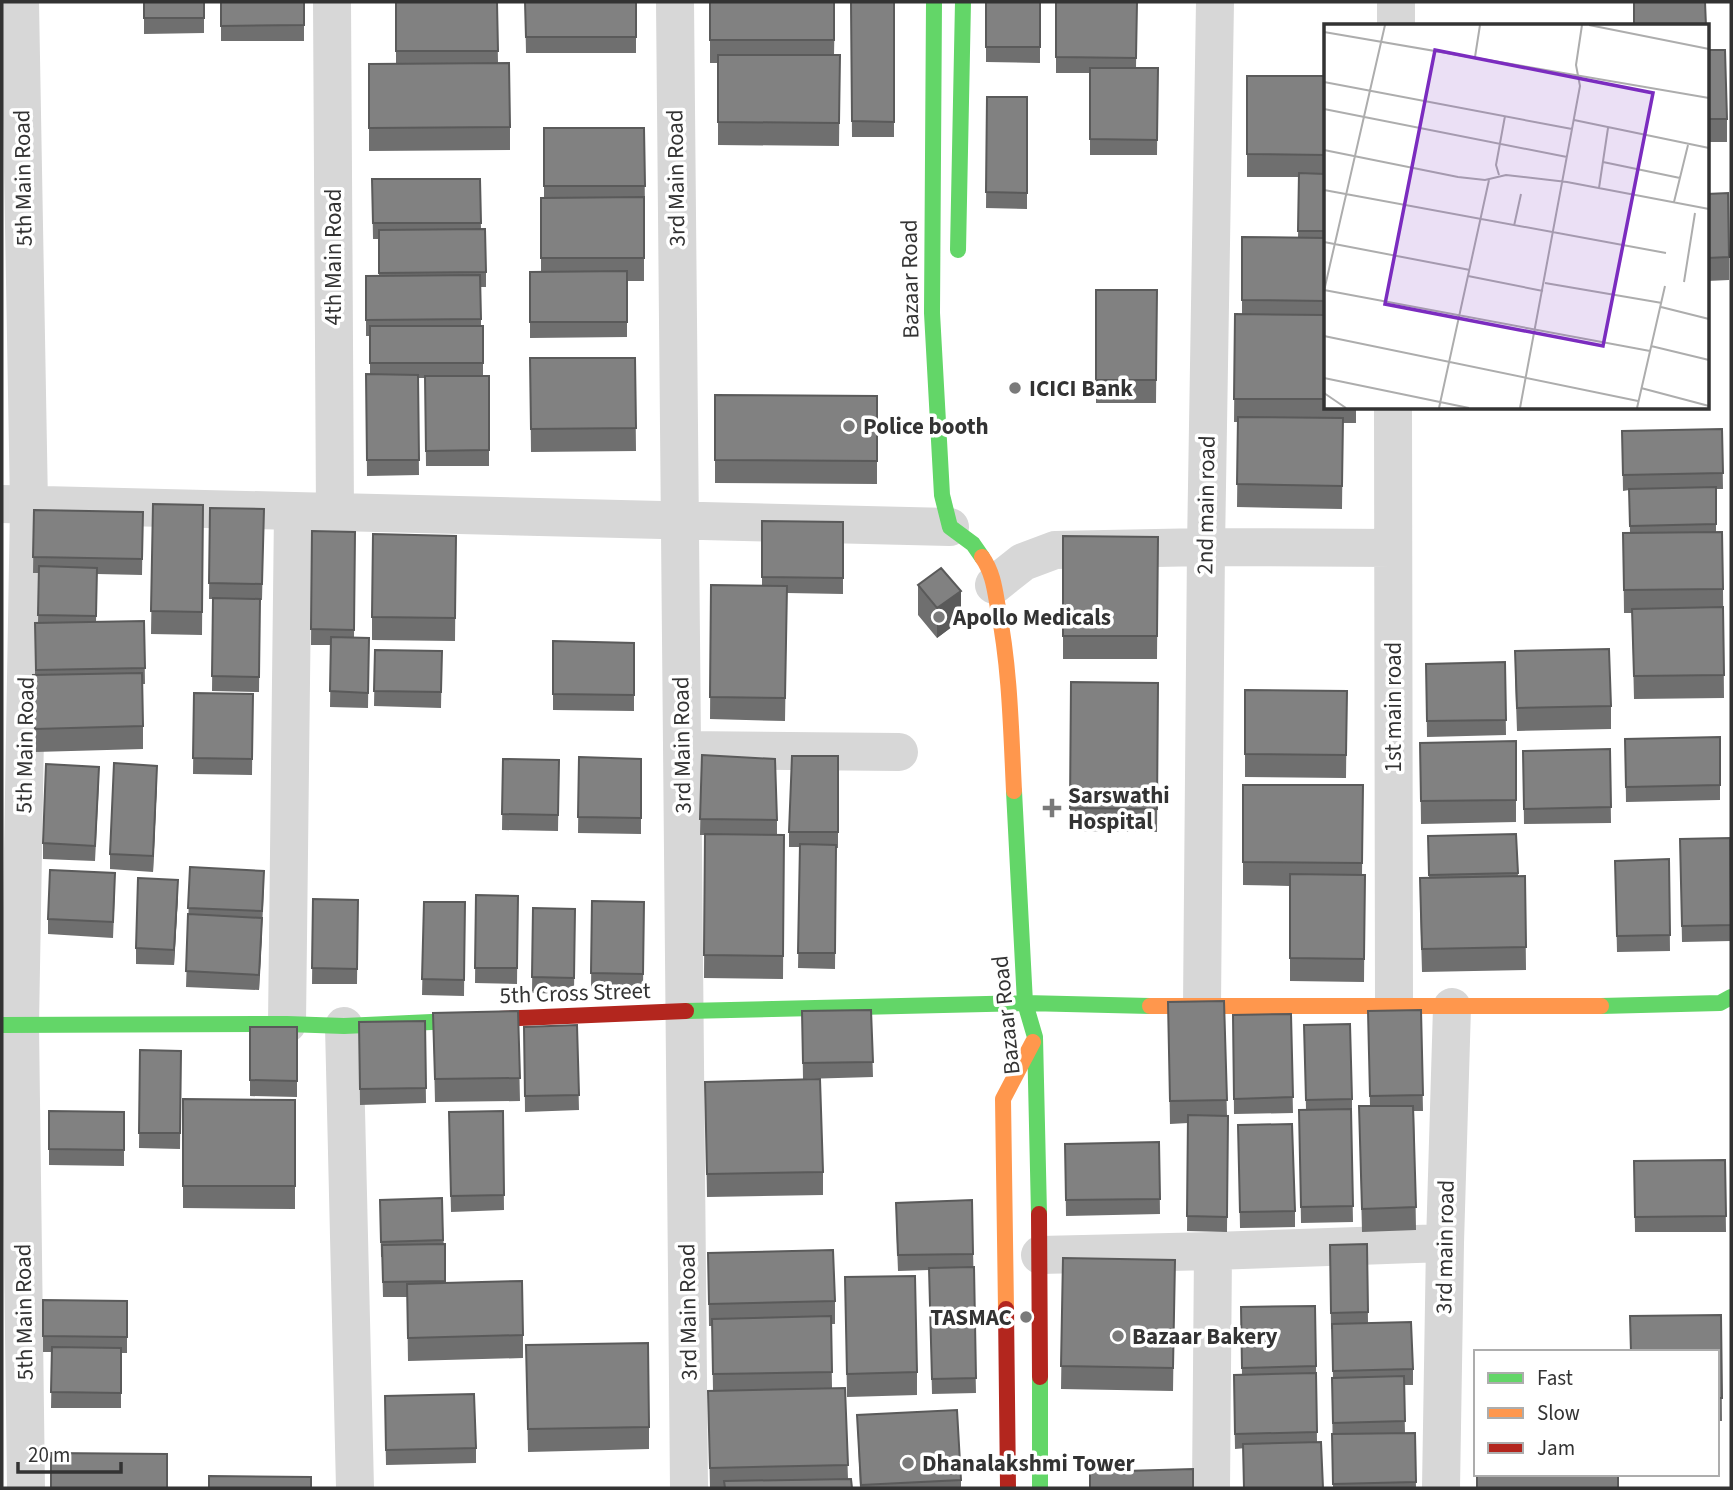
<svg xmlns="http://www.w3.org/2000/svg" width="1733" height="1490" viewBox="0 0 1733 1490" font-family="'Source Sans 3',sans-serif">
<rect width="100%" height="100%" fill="#fff"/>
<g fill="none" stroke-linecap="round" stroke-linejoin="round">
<path stroke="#d7d7d7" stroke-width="38" d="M20,2L29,505L20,1025L26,1488
M332,2L335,513
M675,2L689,1488
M1396,26V2
M1393,408L1394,1006
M2,504L950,527
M994,585L1023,562L1055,550L1206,547L1393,548
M682,750L899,752
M1202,1007L1206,547L1215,2
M287,1024L293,511
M344,1026L355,1488
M1040,1255L1213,1251L1445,1243
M1211,1488L1213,1251
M1441,1488L1445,1243L1452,1007"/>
<path stroke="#63d668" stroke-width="16" d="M934,2L932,313L942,495L950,527L973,544L982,557
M958,250L963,2
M1014,791L1025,1003L1035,1037L1039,1214
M1601,1006L1720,1003L1731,997
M686,1011L1025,1003L1150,1006
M2,1025L287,1024L344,1026L475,1020
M1040,1377V1488"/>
<path stroke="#ff974d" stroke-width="16" d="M982,557C993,572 995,591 998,608C1010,668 1011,730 1014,791
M1150,1006H1601
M1006,1309L1003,1099L1033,1042"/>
<path stroke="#b3261e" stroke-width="16" d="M475,1020L686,1011
M1039,1214L1040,1377
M1006,1309L1008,1488"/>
</g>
<path fill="#6f6f6f" d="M144,2H204V33L144,34Z
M221,2H304V41H221Z
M396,2H497L498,63L510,127V150L369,151V64H396Z
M525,2H636V53H526Z
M710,2H835L834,55H840L839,146L718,145V63H710Z
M851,2H894V137H852Z
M986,2H1040V63L986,62Z
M1056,2H1137L1136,68H1158L1157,155H1090V73H1056Z
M1707,50L1727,119V142H1707Z
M1247,76H1325V408H1356V423H1343L1342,509L1237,507L1238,422H1234L1235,314H1242V237L1298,238L1299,177H1247Z
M987,97H1027V209L986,208Z
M544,128H644L645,209H644V281H627V337L530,338V272H541V198H544Z
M372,179H480L481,229L486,272V287H481V326H483V376H489V466H426L425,378H418L419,475L367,476L366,374H370V336H366V276H379V239H373Z
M1707,194L1729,257V280L1707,281Z
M1096,290H1157L1156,403H1096Z
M530,358H635L636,451L531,452Z
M715,395L877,396V484L715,483Z
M1722,429L1723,489H1716V532L1723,589L1724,698L1634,699L1632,613H1624L1623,533H1630L1629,490L1623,491L1622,431Z
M153,504L203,505L202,635L151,634Z
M210,508L264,509L262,600H260L259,692L212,691L213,599H209Z
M34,510L143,512L142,575L97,574L96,622L144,621L145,684H143V749L35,752L33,675H35V623H38L39,573H33Z
M762,521L843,522V594L787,593L785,721L710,719L711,585L762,586Z
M312,531L355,532L354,637L369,638L368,708L330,707L331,645H311Z
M456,536L455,641L372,640V617Z
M1063,536L1158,537L1157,659H1063Z
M918,585L961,620L937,638L918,615Z
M553,641L634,643V711L553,710Z
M375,650L442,651L441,708L374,706Z
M1505,662L1506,735L1427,737L1426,664Z
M1515,674L1611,706V729L1517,731Z
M1158,683L1157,832L1070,831V808Z
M1245,690L1347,691L1346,778L1245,777Z
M194,693L253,694L252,775L193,774Z
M1720,737V800L1626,802L1625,739Z
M1516,741V822L1421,824L1420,743Z
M1610,749L1611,823L1524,824L1523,751Z
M702,755L777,820V835H784L783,979L704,978L705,835H700Z
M838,756V848H836L835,969L798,968L800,847H789V832Z
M579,757L641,759V834L578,833Z
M503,759L559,760L558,831L502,830Z
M157,781L153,872L110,869V854Z
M99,782L95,861L43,859V843Z
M1243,785H1363L1362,875H1365L1364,982L1290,981V886L1243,885Z
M1516,834L1518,876H1525L1526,970L1422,972L1420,901L1429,878L1428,836Z
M1680,839L1731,914V941L1682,942Z
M1669,859L1670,951L1617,952L1615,861Z
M190,867L264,887L259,990L186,987Z
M115,888L113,938L48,934V919Z
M178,895L174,965L136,964V948Z
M476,895L518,896L517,984L475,983Z
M313,899L358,900L357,984H312Z
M592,901L644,902L643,990L591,989Z
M424,902H465L464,996L422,995Z
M533,908L575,909L574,994L532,993Z
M1224,1001L1227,1116H1228L1227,1232L1187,1231L1188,1123L1170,1124L1168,1002Z
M871,1010L873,1077L803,1079L802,1011Z
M1421,1010L1423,1111H1414L1416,1230L1362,1232L1359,1106H1370L1368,1011Z
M518,1011L520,1101L435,1102L433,1013Z
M1291,1014L1293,1113L1234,1114L1233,1015Z
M425,1021L426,1103L360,1105L359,1022Z
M577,1025L579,1110L525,1112L524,1027Z
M1304,1025L1352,1099V1115H1351L1353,1222L1301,1223L1299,1110L1306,1109Z
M250,1027H297V1097L250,1096Z
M140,1050L181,1051L180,1149L139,1148Z
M705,1082L823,1172V1195L707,1197Z
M183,1099L295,1100V1209L183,1208Z
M49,1111L124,1112V1166L49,1165Z
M503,1111L504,1210L451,1212L449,1128Z
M1238,1125L1295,1211V1227L1240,1228Z
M1159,1142L1160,1214L1066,1216L1065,1144Z
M1725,1160L1726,1232H1635L1634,1161Z
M442,1198L445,1283L523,1335V1358L408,1361L407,1297H383L382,1257H381L380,1200Z
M972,1200L976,1393L932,1394L929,1270L898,1271L896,1218Z
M1367,1244L1368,1323L1413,1369V1385H1404L1405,1433H1415L1416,1488H1333L1332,1378H1333L1332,1329H1331L1330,1245Z
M708,1253L835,1301V1324H831L832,1388H845L848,1479L852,1488H710L708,1391H713L712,1326H709Z
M1063,1258L1175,1260L1173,1391L1061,1389Z
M845,1277L917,1372V1395L847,1397Z
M43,1300L127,1301V1353H121V1408H51L52,1352H43Z
M1241,1307L1316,1366L1317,1442L1235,1449L1234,1391L1242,1375Z
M1721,1315L1722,1421H1717V1352Z
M526,1345L649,1427V1449L528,1452Z
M385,1412L476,1448V1463L386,1465Z
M857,1415L961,1480V1488H860Z"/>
<path fill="#5a5a5a" d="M961,591V620L937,638V608Z
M157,766V781L153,872V856Z
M178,880V895L174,965V950Z
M262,918V933L259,990V975Z"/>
<path fill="#818181" stroke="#5a5a5a" stroke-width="2" d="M144,2H204V18H144Z
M221,2H304V25L221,26Z
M396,2H497L498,51H396Z
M525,2H636V37H526Z
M710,2H834V40H710Z
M851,2H894V122L852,121Z
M986,2H1040V47H986Z
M1056,2H1137L1136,58L1056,57Z
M1634,2H1705L1706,26H1634Z
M1707,50H1725L1727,119H1707Z
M718,55H840L839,123L718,122Z
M509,63L510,127L369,128V64Z
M1090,68H1158L1157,140L1090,139Z
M1247,76H1325V155L1247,154Z
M987,97H1027V193L986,192Z
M544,128H644L645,186H544Z
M1299,173L1325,174V231H1298Z
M372,179H480L481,223H373Z
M1728,193L1729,257L1707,258V194Z
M644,197V258H541V198Z
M485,229L486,272L379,273V230Z
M1242,237L1325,238V301L1242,300Z
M627,271V322H530V272Z
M480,275L481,319L366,320V276Z
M1096,290H1157L1156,380H1096Z
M1235,314L1325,315V399H1234Z
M370,326H483V363H370Z
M530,358H635L636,428L531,429Z
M366,374L418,375L419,460H367Z
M425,376H489V450L426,451Z
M715,395L877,396V461L715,460Z
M1238,417L1343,418L1342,486L1237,484Z
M1722,429L1723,473L1623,475L1622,431Z
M1716,487V524L1630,526L1629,489Z
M153,504L203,505L202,612L151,611Z
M210,508L264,509L262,584L209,583Z
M34,510L143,512L142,559L33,557Z
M762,521L843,522V578L762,577Z
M312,531L355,532L354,630L311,629Z
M1722,532L1723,589L1624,590L1623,533Z
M373,534L456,536L455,618L372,617Z
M1063,536L1158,537L1157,636H1063Z
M39,566L97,568L96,616L38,615Z
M941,568L961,591L937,608L918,585Z
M711,585L787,586L785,698L710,697Z
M213,598L260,599L259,677L212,676Z
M1723,607L1724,675L1634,676L1632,609Z
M144,621L145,668L36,670L35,623Z
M331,637L369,638L368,693L330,691Z
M553,641L634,643V695L553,694Z
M1609,649L1611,706L1517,708L1515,651Z
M375,650L442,651L441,692L374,691Z
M1505,662L1506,720L1427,721L1426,664Z
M142,673L143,726L35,729L33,675Z
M1071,682L1158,683L1157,809L1070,808Z
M1245,690L1347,691L1346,755L1245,754Z
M194,693L253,694L252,759L193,758Z
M1720,737V785L1626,787L1625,739Z
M1516,741V800L1421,801L1420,743Z
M1610,749L1611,807L1524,809L1523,751Z
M702,755L775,759L777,820L700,819Z
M792,756H838V832H789Z
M579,757L641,759V818L578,817Z
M503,759L559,760L558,815L502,814Z
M114,763L157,766L153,856L110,854Z
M46,764L99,767L95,846L43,843Z
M1243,785H1363L1362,863L1243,862Z
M705,834L784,835L783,956L704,955Z
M1516,834L1518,873L1429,875L1428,836Z
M1730,838L1731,925L1682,926L1680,839Z
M800,844L836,845L835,953H798Z
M1669,859L1670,935L1617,936L1615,861Z
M190,867L264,871L262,911L188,908Z
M50,870L115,873L113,922L48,919Z
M1290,874L1365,875L1364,959L1290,958Z
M1525,876L1526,947L1422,949L1420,878Z
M138,878L178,880L174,950L136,948Z
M476,895L518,896L517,968H475Z
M313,899L358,900L357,969L312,968Z
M592,901L644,902L643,974L591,973Z
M424,902H465L464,980L422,979Z
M533,908L575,909L574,978L532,977Z
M188,914L262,918L259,975L186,971Z
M1224,1001L1227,1100L1170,1101L1168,1002Z
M871,1010L873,1062L803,1063L802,1011Z
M1421,1010L1423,1095L1370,1096L1368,1011Z
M518,1011L520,1078L435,1079L433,1013Z
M1291,1014L1293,1097L1234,1099L1233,1015Z
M425,1021L426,1088L360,1089L359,1022Z
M1350,1024L1352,1099L1306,1100L1304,1025Z
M577,1025L579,1095L525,1096L524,1027Z
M250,1027H297V1081L250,1080Z
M140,1050L181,1051L180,1133H139Z
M820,1079L823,1172L707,1174L705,1082Z
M183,1099L295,1100V1186H183Z
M1359,1106H1413L1416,1207L1362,1209Z
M1351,1109L1353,1206L1301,1207L1299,1110Z
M49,1111L124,1112V1150L49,1149Z
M503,1111L504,1195L451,1196L449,1112Z
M1188,1115L1228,1116L1227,1217L1187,1216Z
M1292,1124L1295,1211L1240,1212L1238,1125Z
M1159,1142L1160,1199L1066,1200L1065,1144Z
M1725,1160L1726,1216L1635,1217L1634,1161Z
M442,1198L443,1240L381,1242L380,1200Z
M972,1200L973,1254L898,1255L896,1203Z
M445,1244V1281L383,1282L382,1245Z
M1367,1244L1368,1312L1331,1313L1330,1245Z
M833,1250L835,1301L709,1304L708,1253Z
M1063,1258L1175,1260L1173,1368L1061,1366Z
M974,1267L976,1378L932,1379L929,1268Z
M915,1276L917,1372L847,1374L845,1277Z
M522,1281L523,1335L408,1338L407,1284Z
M43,1300L127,1301V1337L43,1336Z
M1315,1306L1316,1366L1242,1368L1241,1307Z
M1721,1315L1722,1398H1717V1352H1631L1630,1316Z
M831,1316L832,1372L713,1374L712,1319Z
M1411,1322L1413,1369L1333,1371L1332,1324Z
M648,1343L649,1427L528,1429L526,1345Z
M52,1347L121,1348V1393L51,1392Z
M1316,1373L1317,1432L1235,1434L1234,1375Z
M1404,1376L1405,1421L1333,1423L1332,1378Z
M1475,1378H1476V1442H1475Z
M845,1388L848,1465L710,1468L708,1391Z
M474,1394L476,1448L386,1450L385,1396Z
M957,1410L961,1480L861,1485L857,1415Z
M1415,1433L1416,1482L1333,1484L1332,1434Z
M1321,1442L1323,1488H1244L1243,1444Z
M51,1453L167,1454V1488H51Z
M1193,1469V1488H1090V1472Z
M1477,1474H1618V1488H1477Z
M209,1476L311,1477V1488H209Z
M851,1479L852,1488H725L724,1481Z"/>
<g fill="#7a7a7a" stroke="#fff" stroke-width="2.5">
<circle cx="1015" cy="388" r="7"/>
<circle cx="849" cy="426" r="7"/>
<circle cx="939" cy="617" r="7"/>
<path d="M1048.5 797.5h7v7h7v7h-7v7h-7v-7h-7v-7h7z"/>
<circle cx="1026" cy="1317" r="7"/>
<circle cx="1118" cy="1336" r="7"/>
<circle cx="908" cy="1463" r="7"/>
</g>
<g text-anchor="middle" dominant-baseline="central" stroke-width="7" stroke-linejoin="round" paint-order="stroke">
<g font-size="23" fill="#333" stroke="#fff">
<text transform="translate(23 178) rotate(-91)">5th Main Road</text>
<text transform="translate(676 178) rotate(-91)">3rd Main Road</text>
<text transform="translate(333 257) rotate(-90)">4th Main Road</text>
<text transform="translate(910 279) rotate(-91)">Bazaar Road</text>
<text transform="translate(1206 505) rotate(-89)">2nd main road</text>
<text transform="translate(1393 707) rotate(-90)">1st main road</text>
<text transform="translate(25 745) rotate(-89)">5th Main Road</text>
<text transform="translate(682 745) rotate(-91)">3rd Main Road</text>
<text transform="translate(575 993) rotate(-2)">5th Cross Street</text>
<text transform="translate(1006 1015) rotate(-96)">Bazaar Road</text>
<text transform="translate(1445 1247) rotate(-89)">3rd main road</text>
<text transform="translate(24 1312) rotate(-91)">5th Main Road</text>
<text transform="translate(688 1312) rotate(-91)">3rd Main Road</text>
</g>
<g font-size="23" font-weight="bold" fill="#333" stroke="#fff" text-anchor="start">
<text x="1029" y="388">ICICI Bank</text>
<text x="863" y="426">Police booth</text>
<text x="953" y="617">Apollo Medicals</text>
<text x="1068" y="795">Sarswathi<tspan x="1068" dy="26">Hospital</tspan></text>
<text x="1012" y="1317" text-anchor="end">TASMAC</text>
<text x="1132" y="1336">Bazaar Bakery</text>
<text x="922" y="1463">Dhanalakshmi Tower</text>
</g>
</g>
<g transform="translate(1324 24)">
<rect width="385" height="385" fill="#fff"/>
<path fill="none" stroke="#adadad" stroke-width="2" d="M265,1L385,25M0,8L385,74M151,33L156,1M0,58L248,105M0,85L243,133M250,96L385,124M0,126L134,153L161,156L182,151L243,158L385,185M279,138L356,154M175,151L172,141L181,92M275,164L284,104M0,166L342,229M350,178L364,121M190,202L197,170M0,218L146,246M144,252L219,267M360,258L371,189M221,259L338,279M0,266L326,327M0,267L61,1M337,283L385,295M0,312L314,377M327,322L385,336M0,354L145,384M317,364L385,382M0,369L22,384M115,384L165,156M196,384L256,62L252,41L258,1M313,384L341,262"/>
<path fill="#7b2cbf" fill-opacity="0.15" stroke="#7b2cbf" stroke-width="3.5" d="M111,26L329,69L279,322L61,280Z"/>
<rect width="385" height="385" fill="none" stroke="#333" stroke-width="3.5"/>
</g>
<rect width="1733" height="1490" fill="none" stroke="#333333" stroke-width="7"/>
<rect x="1474" y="1350" width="245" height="126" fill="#ffffff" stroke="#adadad" stroke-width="2"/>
<rect x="1488" y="1373" width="35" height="10" fill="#63d668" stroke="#adadad" stroke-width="2"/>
<text x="1537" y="1385" font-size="21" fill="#333333">Fast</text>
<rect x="1488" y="1408" width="35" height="10" fill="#ff974d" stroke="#adadad" stroke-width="2"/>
<text x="1537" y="1420" font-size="21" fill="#333333">Slow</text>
<rect x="1488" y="1443" width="35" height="10" fill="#b3261e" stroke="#adadad" stroke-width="2"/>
<text x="1537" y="1455" font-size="21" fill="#333333">Jam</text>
<path d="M18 1462v10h103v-10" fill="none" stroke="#333333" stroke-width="3.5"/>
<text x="28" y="1462" font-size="21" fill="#333333" stroke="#ffffff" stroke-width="5" paint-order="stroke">20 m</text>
</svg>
